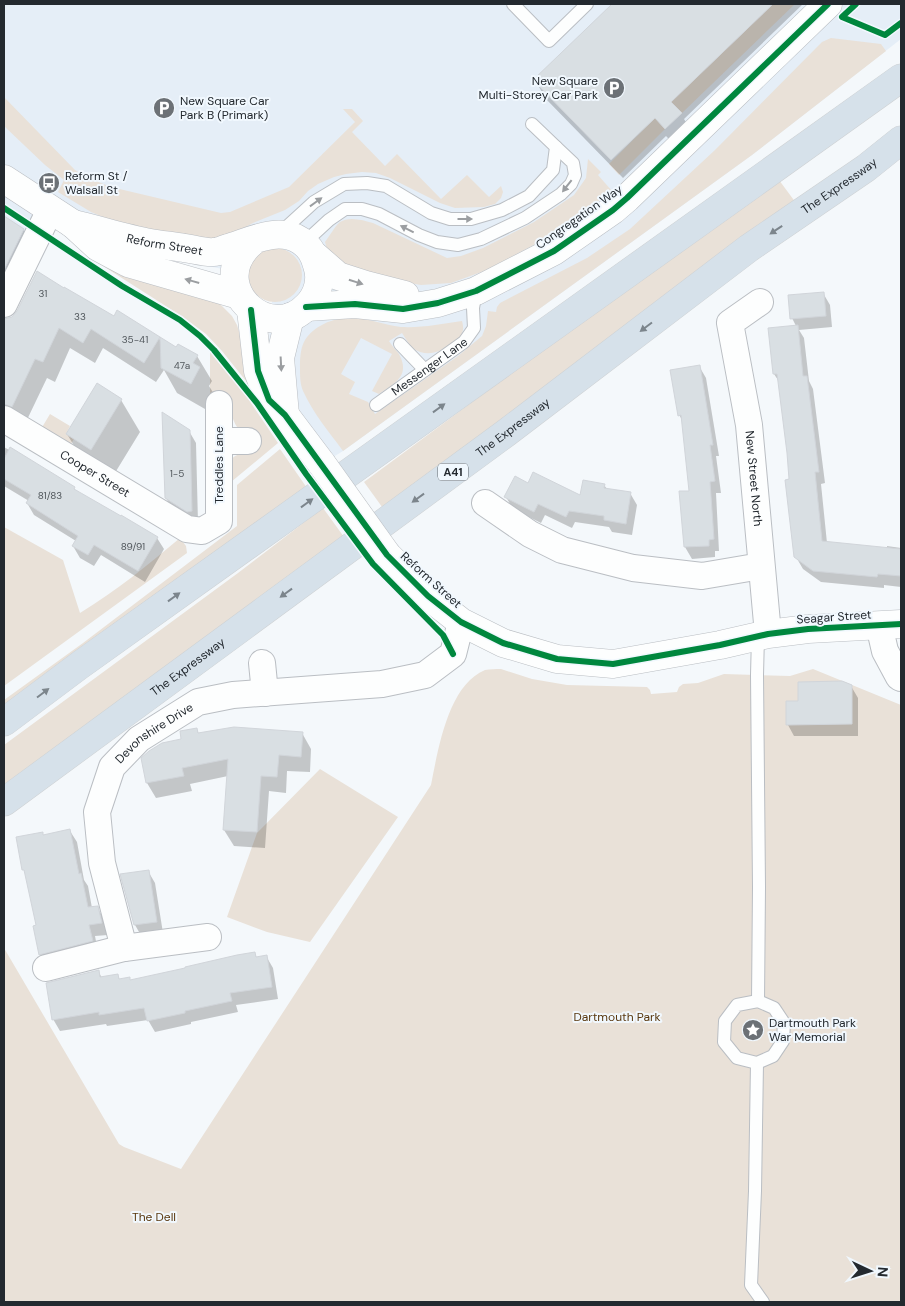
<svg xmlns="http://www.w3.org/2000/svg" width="905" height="1306" viewBox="0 0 905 1306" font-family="'DM Sans',sans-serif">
<rect width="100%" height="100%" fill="#f4f8fb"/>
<path fill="#e5eef7" d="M4,4H901V39L752,155L343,451L322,464L268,352L274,276L247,274L135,251L50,210L4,283Z"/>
<path fill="#e9e1d8" d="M773,4H795L682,113L671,102Z
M831,38L881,44L886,51L752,155L343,451C329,432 313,413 303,391C300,384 300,376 300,368C300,360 300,350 304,342C311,328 330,319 345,318C365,316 382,325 401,327C422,328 442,324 462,321C463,325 464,329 462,333C461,337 458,339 454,342C443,351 428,358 414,349C409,345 406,339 402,333L389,341C392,346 396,350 399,354C411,376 394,384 379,394L372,391L392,354L361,338L341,374L355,382L349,394L368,402L375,414L458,356L482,336L486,326L488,311L496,312L497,307L500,303L587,258L630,229L715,150L822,42Z
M4,97L75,170L86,177L111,187L221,213L230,212L289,187L355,122L343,109H352L363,121L352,132L385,166L397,154L441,199L467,175L489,197L501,186L503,192L501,198L495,204L484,207L455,208L440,203L390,178L376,173L362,172L346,174L334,177L318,184L308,191L299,201L285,210L253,223L229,236L213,242L129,228L91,212L58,192L64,180L45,165L4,126Z
M655,118L665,129L619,175L609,164Z
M588,159L601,172L598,175L612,191L556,233L487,270L451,283L421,285L397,281L330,260L325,242C329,237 335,226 340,222C349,216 363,220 373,223L447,258L461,256L483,248L534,222L574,195L586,178Z
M779,180L796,203L385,511L364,482L559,338Z
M248 275a27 27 0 1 1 54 0a27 27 0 1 1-54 0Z
M92,259L217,301L232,316L237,325L240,335L242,349L258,396L222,351L206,334L183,317Z
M210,352L249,400L278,443L231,482C230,459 227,454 253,453L254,432H241C231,421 231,412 231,397H210Z
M50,414L70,426L66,434L74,439L71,444L41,429Z
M280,449L307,488L4,711V700L83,643L237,526V485Z
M323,508L344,537L4,787V745L238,573Z
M4,527L63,560L80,613C116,591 148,565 180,538L186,546L187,553L4,686Z
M501,669L532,679L567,685L647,687L650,690L651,694L677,692L679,687L683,684L698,683L724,674L790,676L813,669L901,705V1302H4V948L119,1144L124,1147L181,1169L431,785C438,750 448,685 485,670C490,669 496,669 501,669Z
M320,769L398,817L310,942L267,932L227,917L257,833Z"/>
<path fill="#0003" d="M613,4H803L684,119L692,132L677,147L666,136L623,178L546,99L535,80Z
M4,218L23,229L35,250L4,314Z
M823,293L830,305L832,327L799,330L804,338L809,381L813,389L825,483L821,484L827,543L887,549V546L901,548V587L884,585V588L821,582L803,569L796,557L791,480L780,383L774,374L769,330L796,326L792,318Z
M114,318L159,338L161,342L177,349L197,356L212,381L209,386L214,394L205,409L177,393L164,370L156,382L103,348L95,363L70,348L55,382L47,378L24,426L4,421V320Z
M699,366L706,378L719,456H716L721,493H716L719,551H715V557L692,559L685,547L691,492L683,421L679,415Z
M121,400L140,432L110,481L86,466L67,434Z
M189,431L196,443L198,523L173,510L166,498Z
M4,447L74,488L77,493L157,538L164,549L145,582L101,555L94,566L80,558L73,546L76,541L34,515L27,503L29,501L4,486Z
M528,484L581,497L604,485L607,489L630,493L637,505L632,535L612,532L609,527L575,522L572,528L545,515L541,523L513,509L506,497Z
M851,686L858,698V736H794L788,725L800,702Z
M196,729L199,734L302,733L311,749L310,772L287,771L286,793L269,791L265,848L234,846L224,830L228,776L190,784L192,791L156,798L147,783L142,759L183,740Z
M70,831L77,842L84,880L88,886L92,908L97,907L104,919L108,935L95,936L98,952L47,966L40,955L35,927L37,926L27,875L24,870L42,833L44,836Z
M148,871L155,883L163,933L142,937L135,925L122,875Z
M254,953L257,958L266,956L273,968L278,999L236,1005L238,1012L191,1022V1024L155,1032L148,1020L107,1026L106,1024L60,1031L53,1019L98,971L102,978L117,975L120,980L129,979L131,981Z"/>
<path fill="#d9dfe3" stroke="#d1d5da" d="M612,4H773L671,102L682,113L665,129L655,118L611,160L533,80Z
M4,216L24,229L4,270Z
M37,271L64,288V287L114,316L117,310L160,337L144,363L91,329L83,343L59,328L43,362L35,359L12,407L4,404V319L12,317L17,311Z
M824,292L826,316L790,319L788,295Z
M798,325L803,376H807L819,472H815L822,541L901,549V576L878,574L877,577L813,571L794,557L785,480L789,479L787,453L777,374H773L768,328Z
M160,337L176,347L178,344L198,355L193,363L200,367L191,384L161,368Z
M700,365L713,445H710L715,481L710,482L714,539L709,540V546L684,547L679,491H689L681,415L678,416L670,370Z
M97,383L122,399L91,450L66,434Z
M162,412L190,430L192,511L187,512L165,498Z
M10,447L75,487L74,489L121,516V515L158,537L138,571L94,545L88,555L72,546L78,536L26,503L31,495L4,479V459Z
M533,472L580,495L583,480L605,484L604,488L631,492L626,524L604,520V516L569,511L566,517L538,504L534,512L504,497L515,476L528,483Z
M842,681L852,685V724L786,725V701H798V682Z
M234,727L303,732L301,757L279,755L277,777L261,776L257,832L223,830L228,759L182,768L184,776L146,783L141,758L149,751L162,743L181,739L180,731L197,728L198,733Z
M70,829L79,874L81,873L88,907L98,906L102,923L89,925L93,941L39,955L33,926L36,925L24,870H22L16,837L43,832V835Z
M149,870L157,922L134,925L120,874Z
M255,952L256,957L267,955L272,987L230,993L232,1001L185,1011V1013L147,1021L144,1008L99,1015V1012L52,1020L46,983L99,970L100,977L118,974L119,979L130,977V980L185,968V967L237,955Z"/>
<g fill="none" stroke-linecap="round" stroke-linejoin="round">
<g stroke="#babec3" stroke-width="14">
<g id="service">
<path d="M513,4L549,41L587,4"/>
<path d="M279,234L314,202L344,184L367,183L386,186L431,213L450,219H471L502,210L529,196L553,170L556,147L532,124"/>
<path d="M304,243L329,220L345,209H362L379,214L419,235L437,242L458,245L481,239L525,218L561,194L571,184L575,175L573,163L556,147"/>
<path d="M400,344L425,370"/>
<path id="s1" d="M376,405L464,342L474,328L473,308L476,291"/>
<path d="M758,636L757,675L759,887L758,1001"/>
<path d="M758,1001L774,1008L784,1023L783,1041L773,1056L757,1063L737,1058L724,1042L725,1021L737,1005Z"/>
<path d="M757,1063L755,1191L751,1285L763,1302"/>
</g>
</g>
<g stroke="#babec3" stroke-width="28">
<g id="minor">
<path id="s2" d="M760,302L730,323L749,425L768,634"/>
<path d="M4,304L50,210"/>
<path id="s3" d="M4,419L187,529L202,531L219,521V404"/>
<path d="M219,441H248"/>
<path d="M485,503L530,534L562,550L633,568L702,576L761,566"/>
<path d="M879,625L885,651L899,677L901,678"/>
<path d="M262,663L265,693"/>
<path id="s4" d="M124,948L102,863L97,812L112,767L139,739L198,702L233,695L382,684L425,675L453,654L461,622"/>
<path d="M46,968L124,948L208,937"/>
</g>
</g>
<g stroke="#babec3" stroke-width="29">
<g id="tertiary">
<path d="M4,179L73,224L98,247L128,263L239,295"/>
<path id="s5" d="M73,224C99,230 124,238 150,243C161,245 173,246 184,248C193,249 205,253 214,252C219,252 224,249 228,248C251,241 279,226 301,241C310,247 314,254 317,265C322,279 318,295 307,306C271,344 210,291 245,249C248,245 252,242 256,239"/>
<path d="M315,256L338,276L366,285L405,295"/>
<path d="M306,307L355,304L403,309L438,303L476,291L554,251L613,210L627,198L828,4"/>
<path d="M251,310L258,371L269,400L285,415L322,464"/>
<path d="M285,415L280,358L290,317"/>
<path d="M387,555L428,596L461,622L503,643L557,659L613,664L720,645L768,634L808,629L901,624"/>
</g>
</g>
<g stroke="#cfd2d4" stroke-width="29">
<g id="trunk">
<path d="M4,722L80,665L901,78"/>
<path id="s6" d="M4,802L506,433L749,248L866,168L901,140"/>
</g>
</g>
<use href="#service" stroke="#fdfefe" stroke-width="12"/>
<use href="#minor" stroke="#fdfefe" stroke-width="26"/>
<use href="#tertiary" stroke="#fdfefe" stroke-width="28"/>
<use href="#trunk" stroke="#d6e1ea" stroke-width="28"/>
<g stroke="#babec3" stroke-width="29" stroke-linecap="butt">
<path id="tertiary-bridge" d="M322,464L387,555"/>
</g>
<use href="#tertiary-bridge" stroke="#fdfefe" stroke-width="28"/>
<g stroke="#f1f8fe" stroke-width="9">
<path id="cycleway" d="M856,4L842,17L885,35L901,23
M4,208L122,286L180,320L200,336L214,350L257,403L306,474L373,564L443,635L453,654
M306,307L355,304L403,309L438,303L476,291L554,251L613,210L627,198L828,4
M251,310L258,371L269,400L285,415L387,555L428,596L461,622L503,643L557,659L613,664L720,645L768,634L808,629L901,624"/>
</g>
<use href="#cycleway" stroke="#00873e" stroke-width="6"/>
</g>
<defs><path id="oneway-solid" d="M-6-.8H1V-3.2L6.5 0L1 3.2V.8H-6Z" transform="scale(1.25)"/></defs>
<g fill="#9b9ea1">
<use href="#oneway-solid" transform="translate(567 186) rotate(128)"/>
<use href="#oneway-solid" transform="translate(316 202) rotate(-36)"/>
<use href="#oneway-solid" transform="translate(465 219)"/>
<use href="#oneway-solid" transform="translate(407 229) rotate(-153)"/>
<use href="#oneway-solid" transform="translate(192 281) rotate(-164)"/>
<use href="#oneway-solid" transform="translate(356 282) rotate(18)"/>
<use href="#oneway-solid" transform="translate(281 364) rotate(87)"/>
</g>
<g fill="#7c858c">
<use href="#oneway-solid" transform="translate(776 230) rotate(146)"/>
<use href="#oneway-solid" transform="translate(646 327) rotate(143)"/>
<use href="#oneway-solid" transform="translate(439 408) rotate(-36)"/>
<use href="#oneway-solid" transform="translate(418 498) rotate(144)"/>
<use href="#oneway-solid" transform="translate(307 503) rotate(-36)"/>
<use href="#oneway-solid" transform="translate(286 593) rotate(144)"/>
<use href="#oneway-solid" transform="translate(174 597) rotate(-36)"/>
<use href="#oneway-solid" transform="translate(43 693) rotate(-37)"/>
</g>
<defs>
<g id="parking-disc" transform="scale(1.125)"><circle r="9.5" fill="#6c7176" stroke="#f1f8fe"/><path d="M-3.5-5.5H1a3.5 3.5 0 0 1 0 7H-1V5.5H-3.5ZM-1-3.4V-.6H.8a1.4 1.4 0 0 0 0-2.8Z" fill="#fff"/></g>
<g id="bus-disc" transform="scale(1.125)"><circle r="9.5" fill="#6c7176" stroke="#f1f8fe"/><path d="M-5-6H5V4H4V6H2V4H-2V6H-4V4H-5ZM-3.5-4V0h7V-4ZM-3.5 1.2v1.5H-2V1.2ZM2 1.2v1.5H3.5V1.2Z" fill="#fff"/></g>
<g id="sight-disc" transform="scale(1.125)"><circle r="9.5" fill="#6c7176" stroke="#f1f8fe"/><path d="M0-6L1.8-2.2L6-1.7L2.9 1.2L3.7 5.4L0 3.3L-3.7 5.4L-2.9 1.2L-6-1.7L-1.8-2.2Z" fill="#fff"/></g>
</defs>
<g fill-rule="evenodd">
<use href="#parking-disc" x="614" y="88"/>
<use href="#parking-disc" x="164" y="108"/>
<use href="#bus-disc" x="49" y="183"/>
<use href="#sight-disc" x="753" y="1030"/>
</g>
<g text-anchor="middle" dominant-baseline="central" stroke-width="4" stroke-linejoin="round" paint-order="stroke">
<g font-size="10" fill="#52585d">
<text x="43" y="293">31</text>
<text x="80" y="316">33</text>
<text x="135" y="339">35-41</text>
<text x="182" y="365">47a</text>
<text x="177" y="473">1-5</text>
<text x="50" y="495">81/83</text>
<text x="133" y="546">89/91</text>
</g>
<rect fill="#f1f8fe" stroke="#61676d" stroke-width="1" x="438" y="463.5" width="30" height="17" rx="4"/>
<g font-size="11" font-weight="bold" fill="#23292f">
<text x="453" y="472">A41</text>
</g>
<g font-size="12" fill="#23292f" stroke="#f1f8fe" text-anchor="start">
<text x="598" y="81" text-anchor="end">New Square<tspan x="598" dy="14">Multi-Storey Car Park</tspan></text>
<text x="180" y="101">New Square Car<tspan x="180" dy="14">Park B (Primark)</tspan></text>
<text x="65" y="176">Reform St /<tspan x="65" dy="14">Walsall St</tspan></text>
<text x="769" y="1023">Dartmouth Park<tspan x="769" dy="14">War Memorial</tspan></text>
</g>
<g font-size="12" fill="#23292f" stroke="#f1f8fe">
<text stroke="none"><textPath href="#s6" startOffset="1038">The Expressway</textPath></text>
<text transform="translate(579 217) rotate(-35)">Congregation Way</text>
<text stroke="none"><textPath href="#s5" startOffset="94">Reform Street</textPath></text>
<text stroke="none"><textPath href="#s1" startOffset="66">Messenger Lane</textPath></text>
<text stroke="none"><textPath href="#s6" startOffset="632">The Expressway</textPath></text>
<text transform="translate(219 465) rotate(-90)">Treddles Lane</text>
<text stroke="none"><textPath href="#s3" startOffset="106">Cooper Street</textPath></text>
<text stroke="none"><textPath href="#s2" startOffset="194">New Street North</textPath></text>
<text transform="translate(431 580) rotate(42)">Reform Street</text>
<text transform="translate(834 617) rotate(-4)">Seagar Street</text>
<text stroke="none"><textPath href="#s6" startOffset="228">The Expressway</textPath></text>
<text stroke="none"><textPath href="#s4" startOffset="241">Devonshire Drive</textPath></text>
</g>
<g font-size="12" fill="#59370e" stroke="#f1f8fe">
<text x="617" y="1017">Dartmouth Park</text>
<text x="154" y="1217">The Dell</text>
</g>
</g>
<rect width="905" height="1306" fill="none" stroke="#23292f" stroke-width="10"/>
<g transform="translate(870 1271) rotate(94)" stroke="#f1f8fe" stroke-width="4" paint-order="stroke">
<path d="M0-4L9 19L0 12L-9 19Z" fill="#23292f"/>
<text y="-8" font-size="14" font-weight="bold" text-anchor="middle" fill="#23292f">N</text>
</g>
</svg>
